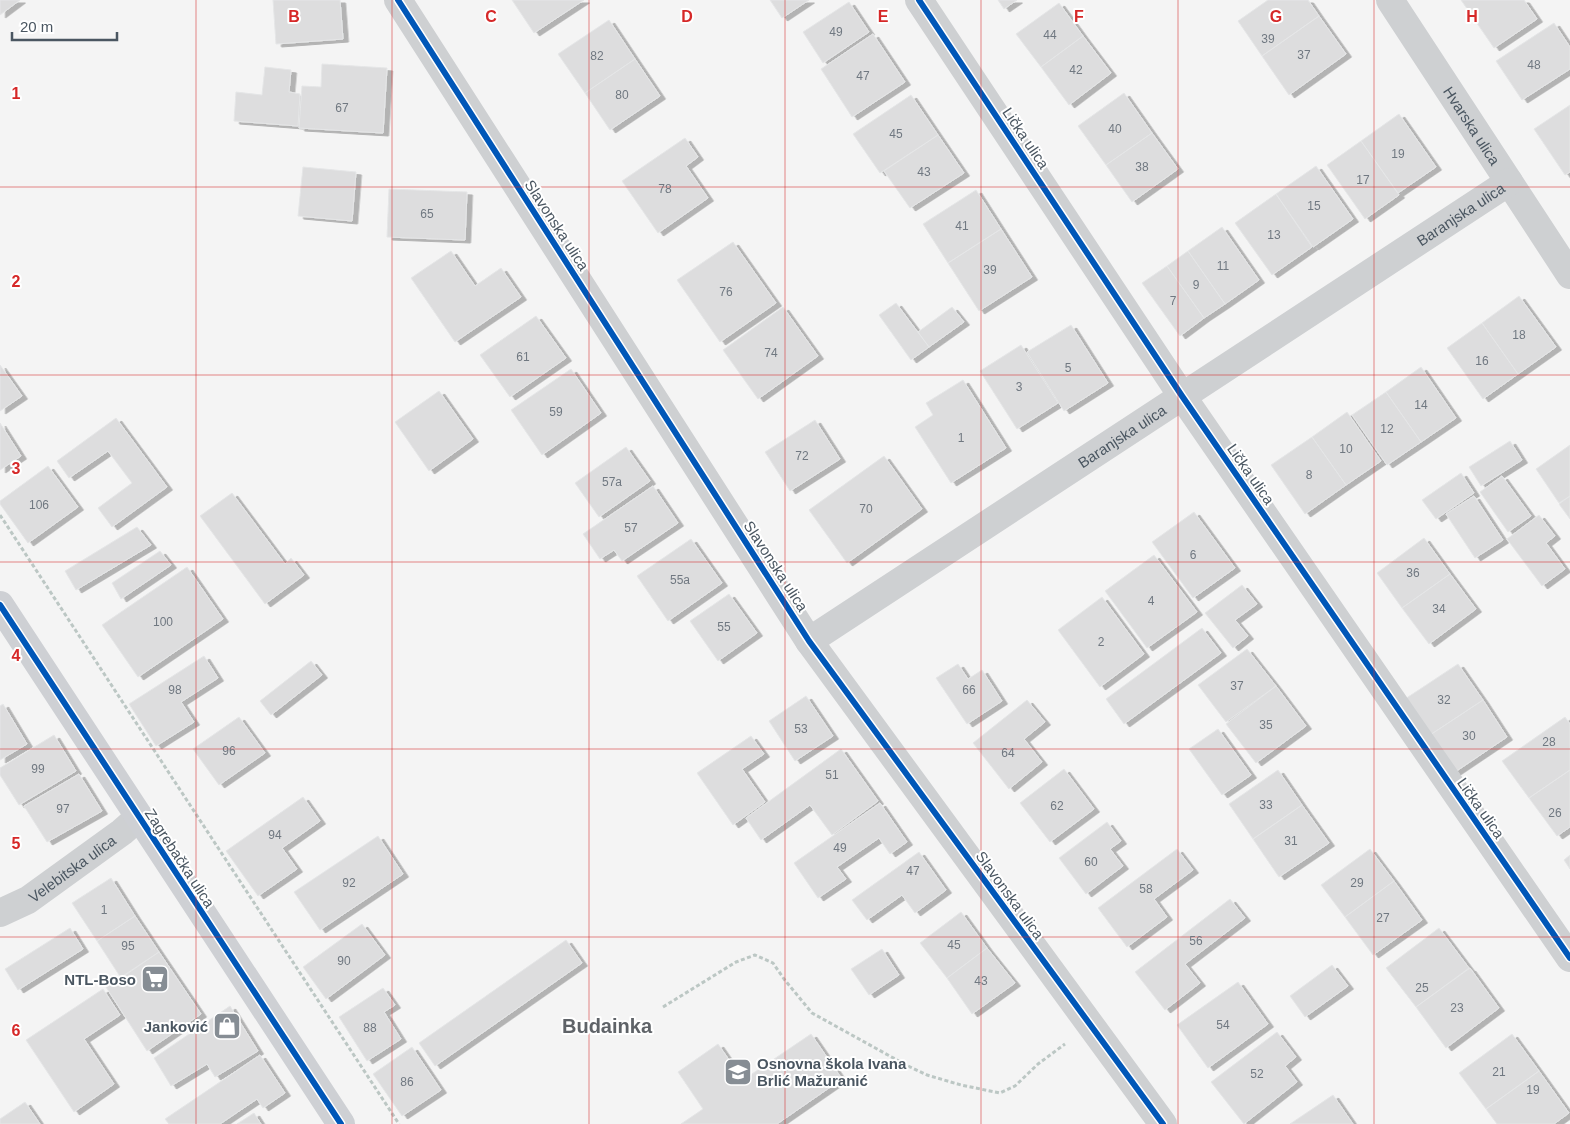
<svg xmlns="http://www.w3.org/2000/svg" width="1570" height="1124" viewBox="0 0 1570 1124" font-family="Arial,sans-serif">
<defs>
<filter id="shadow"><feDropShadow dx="5.5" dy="3" stdDeviation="0" flood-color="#0004"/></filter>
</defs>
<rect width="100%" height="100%" fill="#f4f4f4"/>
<path fill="#ddddde" stroke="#e5e6e7" filter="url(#shadow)" d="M0,0H20L0,15Z
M273,0H340L343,39L276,44Z
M512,0H584L534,33Z
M770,0H809L782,18Z
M998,0H1017L1004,9Z
M1268,0H1308L1319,16L1262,56L1238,21Z
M1461,0H1524L1537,19L1494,48Z
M849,2L869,32L823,63L803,32Z
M1059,3L1083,36L1041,67L1016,34Z
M1319,16L1346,54L1289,95L1262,56Z
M609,20L635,59L585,93L558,54Z
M1554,23L1570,47V69L1522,100L1496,61Z
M873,34L905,82L852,117L821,69Z
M1083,36L1111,73L1069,105L1041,67Z
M635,59L660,96L610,130L585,93Z
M322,64L387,68L383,133L299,128L302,86L321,87Z
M265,67L291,70L289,92L300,94L298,126L234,121L236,92L262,95Z
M1124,93L1152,133L1106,165L1078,126Z
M911,95L938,135L880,173L853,134Z
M1570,105V172L1565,175L1534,129Z
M1399,114L1436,167L1398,193L1361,141Z
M1152,133L1178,169L1132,202L1106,165Z
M938,135L964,173L910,208L884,171Z
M685,138L698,157L686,166L708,198L658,233L622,181Z
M1361,141L1399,195L1365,219L1327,165Z
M1316,166L1353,219L1313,247L1276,194Z
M303,167L356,172L352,221L298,216Z
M389,189L467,192L465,240L387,237Z
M976,190L1001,229L948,263L923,224Z
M1276,194L1312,247L1272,275L1235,223Z
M1222,227L1259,280L1225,304L1188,251Z
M1001,229L1032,277L979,311L948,263Z
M733,242L776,303L720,342L677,280Z
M451,251L475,286L501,268L521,297L455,342L411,278Z
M1188,251L1225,304L1204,318L1167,266Z
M1167,266L1204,318L1180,336L1142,283Z
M1519,296L1556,347L1518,374L1482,323Z
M896,303L929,347L911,360L879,315Z
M783,307L818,356L758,399L723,350Z
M952,307L964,322L929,347L918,332Z
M536,316L566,358L510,397L480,355Z
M1482,323L1518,374L1483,399L1447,348Z
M1071,325L1108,383L1064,411L1027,352Z
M1021,345L1058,403L1017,429L980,371Z
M0,365L22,396L0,411Z
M1421,367L1456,418L1421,442L1386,392Z
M571,369L601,413L542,455L511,410Z
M963,380L1006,448L951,483L915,427L933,415L926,403Z
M439,391L473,439L429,471L395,422Z
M1386,392L1421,442L1387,465L1352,415Z
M1347,412L1381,461L1346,485L1312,437Z
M116,418L167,487L112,527L98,508L132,483L108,451L69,478L57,461Z
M815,420L840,459L790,491L765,452Z
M0,423L21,456L0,470Z
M1312,437L1346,485L1305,514L1271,465Z
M1510,441L1522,460L1481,486L1469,467Z
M1570,445V496L1559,503L1536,469Z
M626,447L650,481L599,517L575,483Z
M884,456L922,509L847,563L809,510Z
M48,466L78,507L28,543L0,504V501Z
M1461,473L1474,493L1436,519L1422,500Z
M1502,476L1531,516L1508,532L1480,492Z
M653,486L678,523L622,561L614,550L600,559L583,534Z
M232,493L285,564L291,558L304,575L265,604L200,516Z
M1474,496L1503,540L1475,558L1446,514Z
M1570,496V519L1559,504Z
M1194,512L1235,568L1193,598L1152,542Z
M1539,515L1555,536L1546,543L1565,569L1542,586L1507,539Z
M137,527L151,545L76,590L65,571Z
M1424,538L1450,574L1402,608L1377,573Z
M691,539L722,583L668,621L637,576Z
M160,551L171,565L121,599L112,583Z
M1154,555L1197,612L1147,648L1105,591Z
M187,567L223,619L138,677L102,625Z
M1450,574L1476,609L1429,644L1402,608Z
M1242,585L1257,604L1235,620L1248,636L1233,648L1205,613Z
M729,594L757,633L718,661L690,621Z
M1102,597L1144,654L1100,687L1058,630Z
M1202,628L1221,653L1124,724L1106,699Z
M1247,649L1276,686L1226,722L1198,685Z
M204,656L218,678L181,702L194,722L156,746L129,704Z
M311,661L322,675L271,715L260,701Z
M958,664L968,679L982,670L1002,701L967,724L936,678Z
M1458,664L1483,700L1430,735L1405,699Z
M1276,686L1306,726L1256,763L1226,724Z
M806,696L833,736L795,761L769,721Z
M1027,700L1045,722L1024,739L1042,762L1009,789L973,743Z
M1483,700L1507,737L1455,772L1430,735Z
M3,704L27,744L0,760V706Z
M239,717L265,753L219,785L193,749Z
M1565,717L1570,724V770L1529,798L1502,761Z
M1218,729L1251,775L1222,795L1189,749Z
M54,735L76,771L19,805L0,775V768Z
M751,736L764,754L742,769L765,802L733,825L697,773Z
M841,749L878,801L832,835L810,805L761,840L746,818Z
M1064,769L1094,809L1050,842L1020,803Z
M1278,770L1302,805L1253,839L1229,804Z
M1570,770V827L1557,836L1529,798Z
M79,774L102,811L47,842L24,806Z
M303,797L320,821L282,848L297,869L258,896L226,851Z
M880,803L907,842L890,854L879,838L837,867L846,879L818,898L794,863Z
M1302,805L1329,843L1279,877L1253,839Z
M1107,822L1121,841L1110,849L1123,866L1086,894L1059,858Z
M378,836L403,874L320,930L294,892Z
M1177,849L1193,870L1154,899L1167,917L1127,947L1098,908Z
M1370,849L1394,881L1345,917L1321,885Z
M919,852L946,890L915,913L902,895L867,920L852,900Z
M1570,855V869L1564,860Z
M111,878L135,916L97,941L72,903Z
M1394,881L1422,920L1373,955L1345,917Z
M1230,899L1245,918L1185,964L1200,983L1165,1010L1135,972Z
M961,912L987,948L947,978L920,943Z
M135,916L159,952L121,978L97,941Z
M362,924L385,955L326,999L303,967Z
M70,928L83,949L18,990L5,969Z
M1439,928L1469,968L1416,1007L1386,968Z
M566,940L582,963L435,1066L419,1043Z
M987,948L1015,983L972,1014L947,978Z
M882,949L899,975L869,995L851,969Z
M159,952L201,1014L147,1051L106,987Z
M1332,965L1348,986L1305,1017L1290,996Z
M1470,968L1499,1008L1446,1048L1416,1007Z
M1238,982L1268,1024L1208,1068L1177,1025Z
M383,988L395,1005L384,1012L401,1039L367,1061L339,1017Z
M103,989L120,1015L84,1039L114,1084L74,1112L26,1040Z
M230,1006L258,1051L215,1077L207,1064L171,1086L154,1058Z
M1277,1032L1296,1057L1285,1066L1297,1082L1244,1124L1211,1082Z
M811,1034L842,1079L777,1124H681L703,1109L678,1072L718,1044L743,1080Z
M1512,1034L1539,1071L1486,1109L1459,1073Z
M412,1047L441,1090L402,1116L373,1074Z
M260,1055L285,1093L263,1108L257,1099L220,1124H169L165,1119Z
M1539,1071L1569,1113L1554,1124H1497L1486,1109Z
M1333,1095L1353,1124H1290Z
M25,1102L40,1124H0V1119Z
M254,1113L261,1124H237Z"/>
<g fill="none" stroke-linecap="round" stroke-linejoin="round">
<path stroke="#bcc7c4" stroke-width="3" stroke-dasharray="4 2.5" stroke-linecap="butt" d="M0,515L399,1124
M663,1007L736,962L755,955L773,963L784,979L812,1013L906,1065L927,1075L961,1085L1000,1093L1015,1086L1038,1064L1065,1044"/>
<g stroke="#ced0d2" stroke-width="28">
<path d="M398,0L809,641L1163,1124"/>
<path d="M919,0L1182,396L1570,958"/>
<path id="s1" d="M1390,0L1570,275"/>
<path id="s2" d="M809,641L1509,182"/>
<path id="s3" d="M0,913L28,900L122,832L139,817"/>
</g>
<path stroke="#ced0d4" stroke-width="28" d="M0,605L341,1124"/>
<g stroke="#fff" stroke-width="9">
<path id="cycleway" d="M398,0L809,641L1163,1124
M919,0L1182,396L1570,958
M0,605L341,1124"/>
</g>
<use href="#cycleway" stroke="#0057b8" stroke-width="6"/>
</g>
<path fill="none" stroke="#d62828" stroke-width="1" stroke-opacity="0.55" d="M196,0V1124M392,0V1124M589,0V1124M785,0V1124M981,0V1124M1178,0V1124M1374,0V1124M0,187H1570M0,375H1570M0,562H1570M0,749H1570M0,937H1570"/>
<defs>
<g id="supermarket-square" transform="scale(1.4375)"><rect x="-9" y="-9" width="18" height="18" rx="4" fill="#868d94" stroke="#fff"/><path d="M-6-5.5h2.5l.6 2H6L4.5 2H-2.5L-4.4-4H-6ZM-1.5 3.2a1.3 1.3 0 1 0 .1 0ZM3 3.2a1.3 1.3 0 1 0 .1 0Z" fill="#fff"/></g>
<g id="shop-square" transform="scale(1.4375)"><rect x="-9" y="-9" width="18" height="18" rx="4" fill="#868d94" stroke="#fff"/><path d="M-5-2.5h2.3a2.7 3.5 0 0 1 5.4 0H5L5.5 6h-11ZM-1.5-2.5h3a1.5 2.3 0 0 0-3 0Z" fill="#fff"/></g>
<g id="school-square" transform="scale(1.4375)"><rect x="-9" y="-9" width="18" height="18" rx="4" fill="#868d94" stroke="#fff"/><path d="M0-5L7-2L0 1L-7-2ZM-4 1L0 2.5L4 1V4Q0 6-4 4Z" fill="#fff"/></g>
</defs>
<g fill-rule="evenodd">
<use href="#supermarket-square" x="155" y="979"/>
<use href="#shop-square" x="227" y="1026"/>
<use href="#school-square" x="738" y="1072"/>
</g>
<g text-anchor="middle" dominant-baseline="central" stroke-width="4" stroke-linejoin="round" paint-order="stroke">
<g font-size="12" fill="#707881">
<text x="836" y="32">49</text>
<text x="1050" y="35">44</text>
<text x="1268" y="39">39</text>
<text x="1304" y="55">37</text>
<text x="597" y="56">82</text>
<text x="1534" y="65">48</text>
<text x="1076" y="70">42</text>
<text x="863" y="76">47</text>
<text x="622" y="95">80</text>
<text x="342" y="108">67</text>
<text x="1115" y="129">40</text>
<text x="896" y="134">45</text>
<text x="1398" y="154">19</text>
<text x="1142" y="167">38</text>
<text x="924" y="172">43</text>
<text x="1363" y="180">17</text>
<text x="665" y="189">78</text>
<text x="1314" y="206">15</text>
<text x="427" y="214">65</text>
<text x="962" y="226">41</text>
<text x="1274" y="235">13</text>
<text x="1223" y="266">11</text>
<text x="990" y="270">39</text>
<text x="1196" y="285">9</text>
<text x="726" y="292">76</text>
<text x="1173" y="301">7</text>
<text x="1519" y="335">18</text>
<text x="771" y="353">74</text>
<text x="523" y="357">61</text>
<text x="1482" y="361">16</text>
<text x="1068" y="368">5</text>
<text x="1019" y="387">3</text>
<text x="1421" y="405">14</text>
<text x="556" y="412">59</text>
<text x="1387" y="429">12</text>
<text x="961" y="438">1</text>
<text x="1346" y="449">10</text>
<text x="802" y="456">72</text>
<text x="1309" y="475">8</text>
<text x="612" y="482">57a</text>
<text x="39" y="505">106</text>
<text x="866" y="509">70</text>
<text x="631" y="528">57</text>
<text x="1193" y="555">6</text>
<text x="1413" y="573">36</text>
<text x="680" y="580">55a</text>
<text x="1151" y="601">4</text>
<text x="1439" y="609">34</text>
<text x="163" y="622">100</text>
<text x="724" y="627">55</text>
<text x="1101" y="642">2</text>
<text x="1237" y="686">37</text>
<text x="175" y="690">98</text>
<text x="969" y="690">66</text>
<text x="1444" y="700">32</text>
<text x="1266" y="725">35</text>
<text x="801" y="729">53</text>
<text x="1469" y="736">30</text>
<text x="1549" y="742">28</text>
<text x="229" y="751">96</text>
<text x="1008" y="753">64</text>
<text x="38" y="769">99</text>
<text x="832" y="775">51</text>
<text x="1266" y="805">33</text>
<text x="1057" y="806">62</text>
<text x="63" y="809">97</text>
<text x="1555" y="813">26</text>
<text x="275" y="835">94</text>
<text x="1291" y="841">31</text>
<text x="840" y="848">49</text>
<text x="1091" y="862">60</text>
<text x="913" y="871">47</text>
<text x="349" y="883">92</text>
<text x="1357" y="883">29</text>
<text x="1146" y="889">58</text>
<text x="104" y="910">1</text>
<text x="1383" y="918">27</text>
<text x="1196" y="941">56</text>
<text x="954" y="945">45</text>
<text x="128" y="946">95</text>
<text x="344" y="961">90</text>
<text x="981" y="981">43</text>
<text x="1422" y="988">25</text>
<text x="1457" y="1008">23</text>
<text x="1223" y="1025">54</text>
<text x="370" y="1028">88</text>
<text x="1499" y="1072">21</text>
<text x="1257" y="1074">52</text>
<text x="407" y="1082">86</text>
<text x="1533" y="1090">19</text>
</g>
<g font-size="15" fill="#4a5661" stroke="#fff">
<text stroke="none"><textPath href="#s1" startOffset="150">Hvarska ulica</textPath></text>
<text transform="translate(1026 138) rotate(56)">Lička ulica</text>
<text stroke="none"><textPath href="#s2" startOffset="779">Baranjska ulica</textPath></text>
<text transform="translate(557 225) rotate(57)">Slavonska ulica</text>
<text stroke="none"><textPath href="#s2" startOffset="374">Baranjska ulica</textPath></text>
<text transform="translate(1251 474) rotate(55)">Lička ulica</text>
<text transform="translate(776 566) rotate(57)">Slavonska ulica</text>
<text transform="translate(1481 808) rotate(55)">Lička ulica</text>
<text transform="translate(180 858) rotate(57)">Zagrebačka ulica</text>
<text stroke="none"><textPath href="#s3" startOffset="85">Velebitska ulica</textPath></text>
<text transform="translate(1010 895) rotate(54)">Slavonska ulica</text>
</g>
<g font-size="15" font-weight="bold" fill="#4a5661" stroke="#fff" text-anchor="end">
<text x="136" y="979">NTL-Boso</text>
<text x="208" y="1026">Janković</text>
<text x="757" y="1063" text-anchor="start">Osnovna škola Ivana<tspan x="757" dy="17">Brlić Mažuranić</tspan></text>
</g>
<g font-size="20" font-weight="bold" fill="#5f6368" stroke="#fff">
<text x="607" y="1026">Budainka</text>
</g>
</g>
<g font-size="16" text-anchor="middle" font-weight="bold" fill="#d62828" stroke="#fff" stroke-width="4" stroke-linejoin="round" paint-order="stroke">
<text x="294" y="22">B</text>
<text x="491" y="22">C</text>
<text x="687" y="22">D</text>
<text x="883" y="22">E</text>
<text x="1079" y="22">F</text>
<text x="1276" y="22">G</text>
<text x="1472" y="22">H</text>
<text x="16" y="99">1</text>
<text x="16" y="287">2</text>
<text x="16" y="474">3</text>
<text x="16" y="661">4</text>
<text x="16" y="849">5</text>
<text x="16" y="1036">6</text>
</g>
<path d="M12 32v8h105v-8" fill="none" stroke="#4a5661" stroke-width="2.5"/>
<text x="20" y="32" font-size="15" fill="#4a5661" stroke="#ffffff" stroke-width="4" paint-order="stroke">20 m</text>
</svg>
